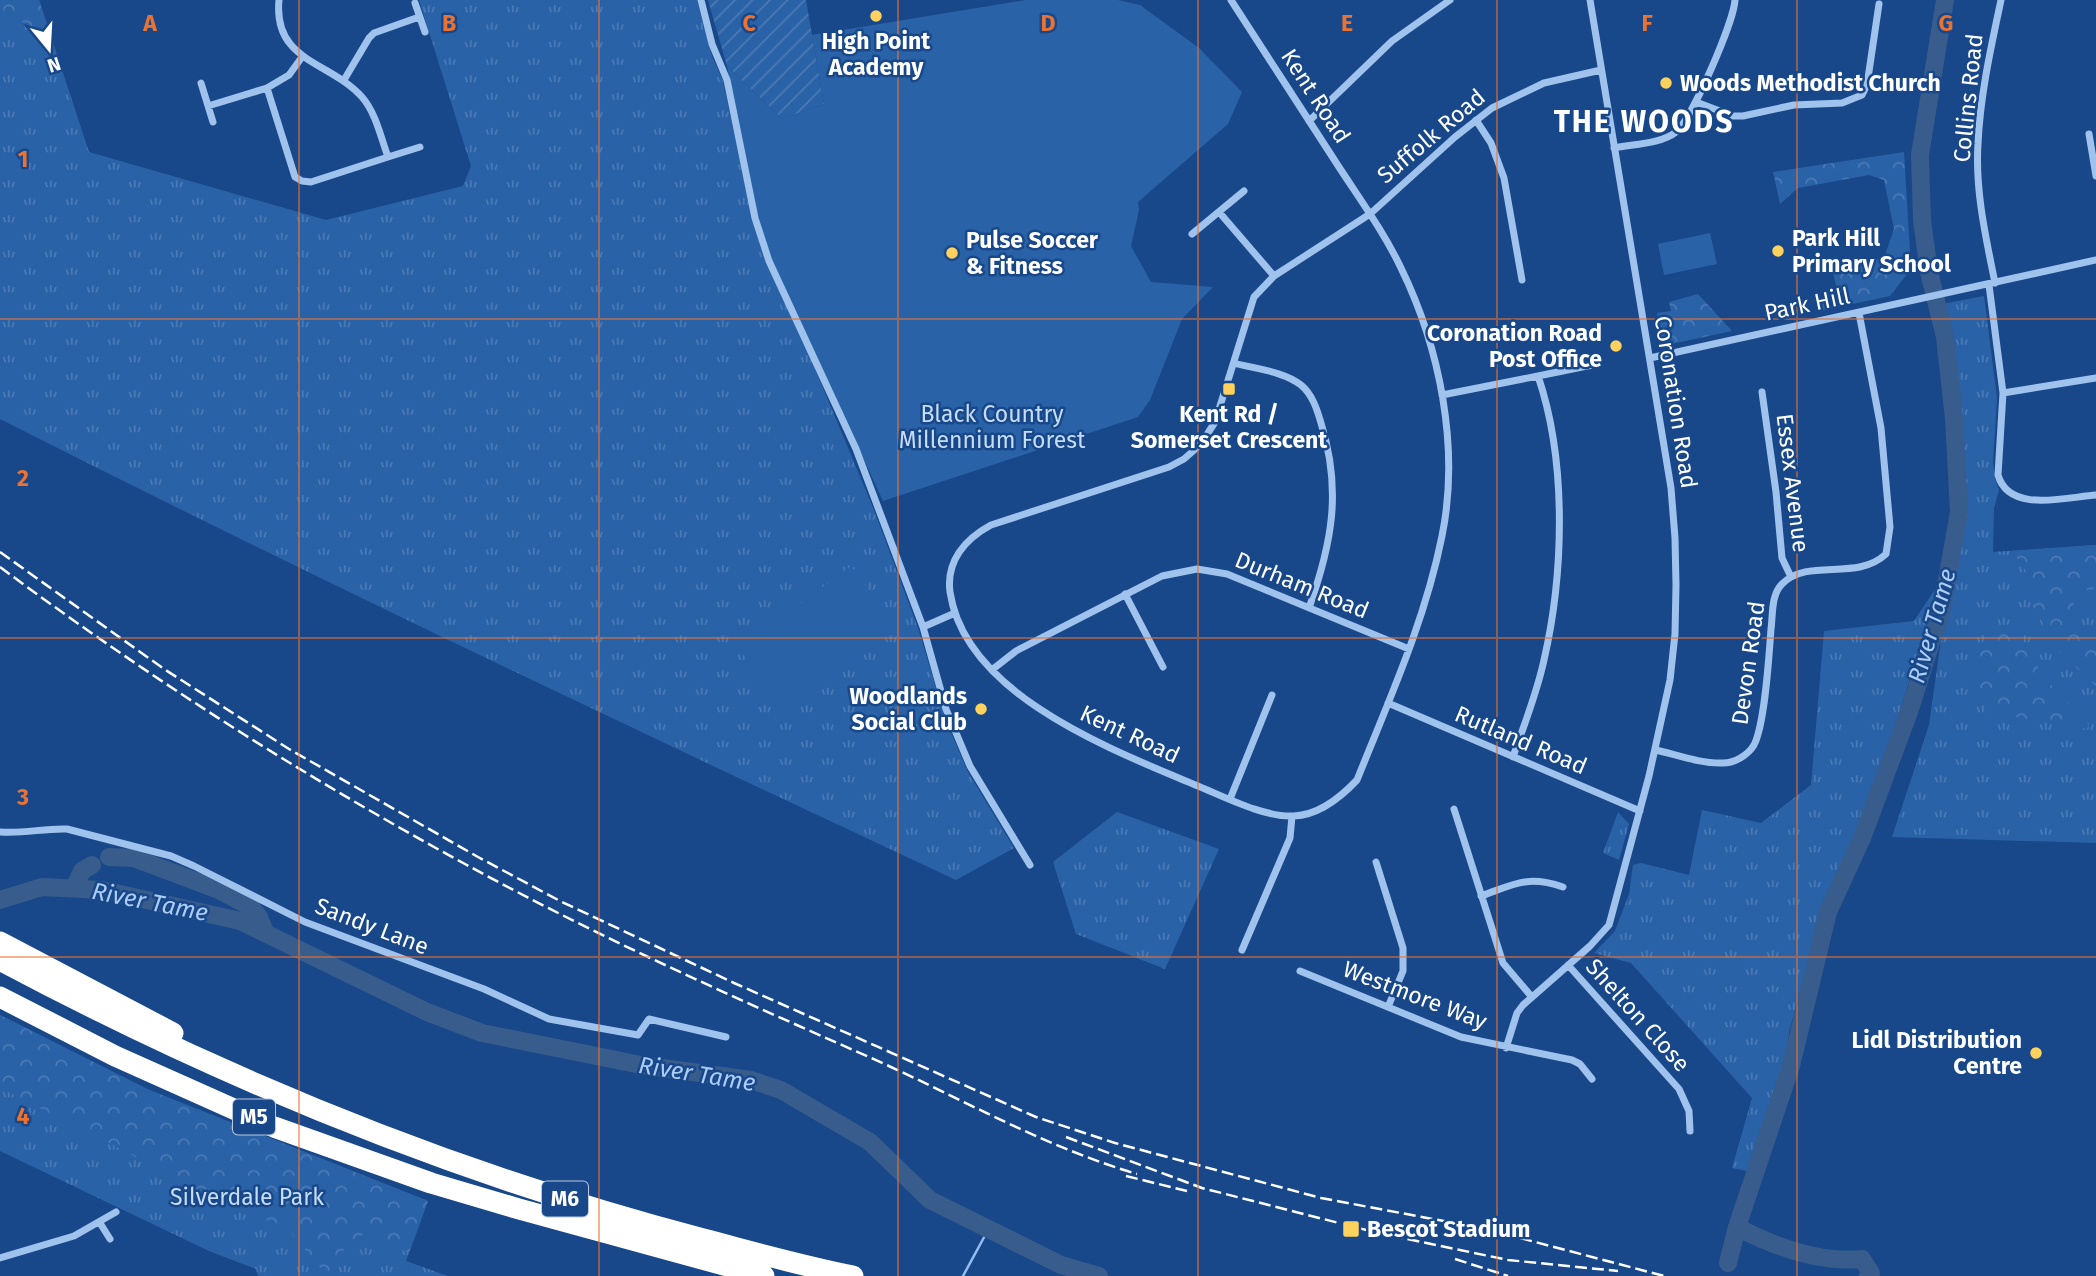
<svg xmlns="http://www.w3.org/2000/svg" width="2096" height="1276" viewBox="0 0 2096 1276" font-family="'Fira Sans',sans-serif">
<defs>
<pattern id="grass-tufts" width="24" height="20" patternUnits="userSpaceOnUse" patternTransform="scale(1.75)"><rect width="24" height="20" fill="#2a62a8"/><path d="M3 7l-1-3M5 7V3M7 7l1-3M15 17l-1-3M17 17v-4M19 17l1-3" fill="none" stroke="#4a7ab5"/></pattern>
<pattern id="forest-crowns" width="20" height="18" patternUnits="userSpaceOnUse" patternTransform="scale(1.75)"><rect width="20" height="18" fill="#2a62a8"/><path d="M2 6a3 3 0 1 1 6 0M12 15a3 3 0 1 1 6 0" fill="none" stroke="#4a7ab5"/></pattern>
<pattern id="garden-furrows" width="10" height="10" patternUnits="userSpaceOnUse" patternTransform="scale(1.75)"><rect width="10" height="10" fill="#2a62a8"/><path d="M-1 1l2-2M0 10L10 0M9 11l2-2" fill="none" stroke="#4a7ab5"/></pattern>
</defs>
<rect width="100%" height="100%" fill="#184889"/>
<path fill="url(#grass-tufts)" d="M0,0H39L89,152L326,220L463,186L471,166L419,0H697L712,56L723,81L752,218L874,510L918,628L946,721L968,772L1014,848L956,880C635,730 316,579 0,419Z
M1984,296L1997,398L1993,462L1995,479L1999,490L1994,508L1993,552L2096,545V843L1892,837L1929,725L1944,619L1960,535V447L1948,327L1942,304Z
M1940,582L1883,765L1819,922L1789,1032L1787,1057L1747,1171L1732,1168L1752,1098L1631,963L1594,953L1615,931L1629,894L1633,865L1641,863L1689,875L1702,810L1761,823L1811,785L1824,631L1914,621Z
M1117,812L1219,849L1165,969L1076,934L1053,862Z
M1618,812L1629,824L1619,860L1603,853Z
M0,1015L147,1089L428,1201L406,1261L448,1276H258L256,1269L209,1251L0,1151Z"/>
<path fill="url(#forest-crowns)" d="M0,0H39L51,36L12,17L0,21Z
M1904,152L1911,269L1890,296L1820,311L1819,303L1839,299L1832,268L1884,258L1894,229L1884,180L1869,175L1798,188L1780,204L1773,172Z
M1698,294L1732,331L1667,345L1662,340L1657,313L1671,311L1669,302Z
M2096,545V588L2072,592L2080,642L2096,650V686L2060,652L2031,603L2030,577L2012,551Z
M1995,623L2019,633L2043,676L2089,725L2087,729L1986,712C1973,670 1968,660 1995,623Z
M0,1015L147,1089L428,1201L409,1253L364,1234L339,1254L337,1276H327L287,1228L201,1195L125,1151L0,1088Z"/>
<path fill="url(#garden-furrows)" d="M708,0H806L824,104L782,119L727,66Z"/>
<path fill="#2a62a8" d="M1026,0H1118L1140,5L1199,48L1242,92L1228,124L1138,202L1139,210L1131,246L1151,282L1213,287L1182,319L1150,400L1138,417L883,501L771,259L757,216L727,66L782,119L824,104L812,35Z
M1710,233L1717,264L1664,275L1658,244Z
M851,566L895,626L783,709L739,649Z"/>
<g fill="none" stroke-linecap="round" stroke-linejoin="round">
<path stroke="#93bdf0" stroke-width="2.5" d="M963,1276L988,1230"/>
<path stroke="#385c8c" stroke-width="18" d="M109,857L134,858L219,890L251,907L259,917L265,932
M74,888L82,871L92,865
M0,900L42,887L102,890L240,921L427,1012L482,1033L641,1065L751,1080L781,1090L870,1142L930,1200L1061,1265L1099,1276
M1737,1227C1775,1247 1818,1263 1862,1259L1871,1273L1868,1276
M1728,1263L1737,1227L1791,1066L1828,912L1862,838L1909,712L1942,608L1959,512L1954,419L1945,337L1929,272L1922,220L1920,155L1945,0"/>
<path stroke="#a0c3ee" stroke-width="7" d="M279,0C273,62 330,61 362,97C376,113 381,138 388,157L311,182L302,181L295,177L267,88L289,75L302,57
M701,0L712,44L727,80L755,218L769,261L856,449L923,627
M1231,0C1266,55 1302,109 1337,164C1359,198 1384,232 1401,268C1440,348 1460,448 1442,536C1425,621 1389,700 1357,780C1341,797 1318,815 1294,816C1264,818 1221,795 1193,784C1110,749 965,694 950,592C946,561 965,539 991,525L1169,467L1184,459L1201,444L1215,422L1254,297L1274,276L1370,214L1455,137L1492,108L1544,83L1601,70
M415,3L425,32
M344,80L369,38L374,33L419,17
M201,83L213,122
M1696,102L1733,116H1743L1794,105L1842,103L1862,95L1867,85L1879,4
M208,106L267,88
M1476,120L1491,143L1504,178L1522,280
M1309,121L1392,41L1450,0
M2089,134L2096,176
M1614,148C1633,144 1661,144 1676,132C1692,119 1734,21 1735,0
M388,157L420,147
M1219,212L1274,276
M1192,234L1244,191
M1995,283C1986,238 1975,191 1978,144C1980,96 1991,47 2001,0
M1989,285L2003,393L1998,475C2009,514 2067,497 2096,495
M1650,358L2096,260
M1234,363C1255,369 1283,371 1301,385C1312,394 1317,409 1321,423C1342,490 1332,543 1309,608
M1538,376L1592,365
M1762,392L1776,492L1782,558L1791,577
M2003,393L2096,378
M1442,395L1538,376C1567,461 1564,573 1544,660C1537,693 1524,725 1513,757
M1125,594L1163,667
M955,613L923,627L946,709L970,766L1030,865
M993,669L1016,651L1162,576L1197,569L1227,574L1409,649
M1388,703L1640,811
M1656,750C1677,755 1702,764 1723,763C1735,763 1748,755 1754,745C1765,724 1769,655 1771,629C1773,614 1771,595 1782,584C1809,557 1856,582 1886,554L1890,527L1881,428L1859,313
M1230,799L1272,695
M1454,809L1503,963L1531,996
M0,832C23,834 45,828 67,829L171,856L194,866L305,922L484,989L549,1019L638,1035L649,1019L726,1037
M1376,862L1403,948V971L1388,1007
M1481,896C1515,884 1527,875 1563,887
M1242,950L1290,838L1292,816
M1568,965L1679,1089L1689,1111L1690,1131
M1300,971L1461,1037L1572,1060L1580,1064L1592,1079
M1506,1048L1517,1013L1523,1005L1590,946L1609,925L1649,776L1670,680L1675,634L1676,585L1675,538L1671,488L1590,0
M100,1223L110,1239
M0,1258L74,1236L116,1212"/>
<path stroke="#fff" stroke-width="21" d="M0,942L173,1033
M0,960C223,1079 459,1175 703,1239C753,1252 802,1266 853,1276
M0,997L115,1056L274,1127L431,1183L519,1209L764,1276"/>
<path stroke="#fff" stroke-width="2.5" stroke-dasharray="12 5" stroke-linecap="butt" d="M0,552L164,669L289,749L478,857L560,901L734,983L1036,1117L1115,1143L1321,1198L1486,1229L1664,1276
M0,567C148,677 303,776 465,864C596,936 733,997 869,1057C959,1097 1042,1146 1137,1174
M1066,1137L1202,1188L1374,1232L1508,1260L1618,1271
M1126,1176L1187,1191
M1455,1259L1508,1276"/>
</g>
<path fill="none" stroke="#eb7230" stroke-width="2" stroke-opacity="0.55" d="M299,0V1276M599,0V1276M898,0V1276M1198,0V1276M1497,0V1276M1797,0V1276M0,319H2096M0,638H2096M0,957H2096"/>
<g fill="#ffd25d" stroke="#184889" stroke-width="2.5">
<circle cx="876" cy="16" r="7"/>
<circle cx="1666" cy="83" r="7"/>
<circle cx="1778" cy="251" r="7"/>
<circle cx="952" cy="253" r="7"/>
<circle cx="1616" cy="346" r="7"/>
<rect x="1222" y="382" width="14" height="14" rx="3.5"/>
<circle cx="981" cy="709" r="7"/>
<circle cx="2036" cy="1053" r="7"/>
<rect x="1342" y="1220" width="18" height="18" rx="3.5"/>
</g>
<g text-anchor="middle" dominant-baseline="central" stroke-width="5" stroke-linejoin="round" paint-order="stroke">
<g fill="#184889" stroke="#bac8dc" stroke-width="2">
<rect x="233" y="1099.5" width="42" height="35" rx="5"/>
<rect x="542" y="1181.5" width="46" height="35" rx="5"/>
</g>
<g font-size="21" font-weight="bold" fill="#fff">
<text x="254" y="1117">M5</text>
<text x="565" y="1199">M6</text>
</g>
<g font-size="23" font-weight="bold" fill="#fff" stroke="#184889" text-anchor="start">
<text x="876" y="41" text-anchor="middle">High Point<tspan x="876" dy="26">Academy</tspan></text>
<text x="1680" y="83">Woods Methodist Church</text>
<text x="1792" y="238">Park Hill<tspan x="1792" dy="26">Primary School</tspan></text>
<text x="966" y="240">Pulse Soccer<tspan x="966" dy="26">&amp; Fitness</tspan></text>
<text x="1602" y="333" text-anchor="end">Coronation Road<tspan x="1602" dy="26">Post Office</tspan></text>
<text x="1229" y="414" text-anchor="middle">Kent Rd /<tspan x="1229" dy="26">Somerset Crescent</tspan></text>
<text x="967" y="696" text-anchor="end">Woodlands<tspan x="967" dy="26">Social Club</tspan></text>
<text x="2022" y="1040" text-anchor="end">Lidl Distribution<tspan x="2022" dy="26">Centre</tspan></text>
<text x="1367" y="1229">Bescot Stadium</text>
</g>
<g font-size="23" fill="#fff" stroke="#184889">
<text transform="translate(1316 96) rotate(57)">Kent Road</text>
<text transform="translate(1968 98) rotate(-84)">Collins Road</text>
<text transform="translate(1431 136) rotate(-40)">Suffolk Road</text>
<text transform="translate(1807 304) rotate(-12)">Park Hill</text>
<text transform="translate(1676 402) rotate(81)">Coronation Road</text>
<text transform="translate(1793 483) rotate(83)">Essex Avenue</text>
<text transform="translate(1302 585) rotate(22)">Durham Road</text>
<text transform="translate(1748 663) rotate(-82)">Devon Road</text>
<text transform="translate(1130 734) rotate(25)">Kent Road</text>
<text transform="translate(1521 740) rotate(23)">Rutland Road</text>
<text transform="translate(372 926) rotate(21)">Sandy Lane</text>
<text transform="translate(1415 995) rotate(21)">Westmore Way</text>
<text transform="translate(1638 1015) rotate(48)">Shelton Close</text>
</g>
<g font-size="23" fill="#c6ddfa" stroke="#184889">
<text x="992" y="414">Black Country<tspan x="992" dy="26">Millennium Forest</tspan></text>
<text x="247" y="1197">Silverdale Park</text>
</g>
<g font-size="24" font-style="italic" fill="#accdf5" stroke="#184889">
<text transform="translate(1932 626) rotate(-74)">River Tame</text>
<text transform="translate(150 902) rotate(11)">River Tame</text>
<text transform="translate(697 1074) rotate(9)">River Tame</text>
</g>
<g font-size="30" font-weight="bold" letter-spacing="2" fill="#fff" stroke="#184889">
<text x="1644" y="122">THE WOODS</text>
</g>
</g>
<g font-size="23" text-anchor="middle" font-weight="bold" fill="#eb7230" stroke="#184889" stroke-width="5" stroke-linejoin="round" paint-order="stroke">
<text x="150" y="31">A</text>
<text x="449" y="31">B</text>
<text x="749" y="31">C</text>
<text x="1048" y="31">D</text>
<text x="1347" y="31">E</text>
<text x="1647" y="31">F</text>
<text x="1946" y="31">G</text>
<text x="23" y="167">1</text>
<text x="23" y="486">2</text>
<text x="23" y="805">3</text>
<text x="23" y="1124">4</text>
</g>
<g transform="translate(49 49) rotate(162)" stroke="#184889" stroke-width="5" paint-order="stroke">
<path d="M0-5L12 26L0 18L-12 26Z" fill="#ffffff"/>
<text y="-10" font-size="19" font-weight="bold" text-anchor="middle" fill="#ffffff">N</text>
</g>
</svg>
